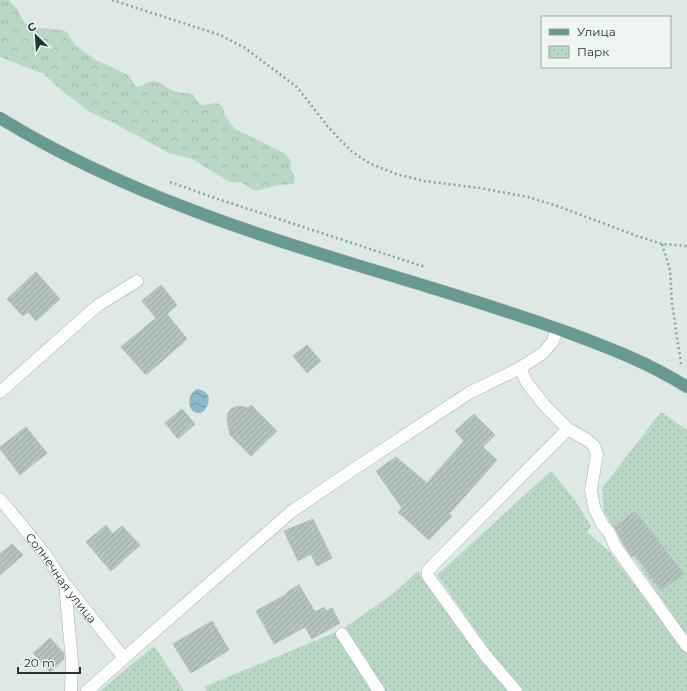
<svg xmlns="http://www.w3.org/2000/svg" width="687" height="691" viewBox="0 0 687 691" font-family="Montserrat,sans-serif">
<defs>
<pattern id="forest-crowns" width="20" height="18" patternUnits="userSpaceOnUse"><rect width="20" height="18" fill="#b9d8c4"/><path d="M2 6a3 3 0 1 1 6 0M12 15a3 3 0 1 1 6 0" fill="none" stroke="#9fbaa9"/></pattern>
<pattern id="park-dots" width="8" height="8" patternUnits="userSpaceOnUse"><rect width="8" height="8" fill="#b9d8c4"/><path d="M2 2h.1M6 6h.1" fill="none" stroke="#9fbaa9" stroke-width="1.8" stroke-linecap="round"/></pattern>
<pattern id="water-waves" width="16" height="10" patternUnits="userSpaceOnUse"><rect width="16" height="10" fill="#8ab9c9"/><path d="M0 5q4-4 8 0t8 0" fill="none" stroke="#7097a4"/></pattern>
<pattern id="building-hatch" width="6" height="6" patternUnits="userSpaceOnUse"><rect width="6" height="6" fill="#b4c3be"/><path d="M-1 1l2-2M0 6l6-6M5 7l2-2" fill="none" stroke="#9aa8a4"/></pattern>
</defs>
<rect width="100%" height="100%" fill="#dee8e5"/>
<path fill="url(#forest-crowns)" d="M0,0H9L18,10L24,23L40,28L62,30L67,32L75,45L96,60L130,76L133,83L137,87C143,86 148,81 154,81C163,82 167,89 174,91C180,93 187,93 193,94L197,101L202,105L217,103L222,106L224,111L225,116L235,129L286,154L290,160L291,170L295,177L294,184L278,185L255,191L242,183L230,182L192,159L169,153L116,124L90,112L60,89L44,74L0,57Z"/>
<path fill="url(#park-dots)" d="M661,412L687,430V636L618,535L604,512L602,488Z
M551,471L575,500L591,526L587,532L610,552L687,655V691H523L488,648L437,575Z
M418,571L463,635L507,691H385L344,628L393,594Z
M336,632L371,691H207L204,687Z
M154,646L184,691H100Z"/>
<path fill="url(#water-waves)" d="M198,389C201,390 205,391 207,394C212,399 206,414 198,413C186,412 187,392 198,389Z"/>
<path fill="url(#building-hatch)" stroke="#b2c1bc" d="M36,272L60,299L36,321L28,312L23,316L7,299Z
M161,285L177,305L167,314L187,339L146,375L121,347L156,318L142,301Z
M307,345L321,361L307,373L293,356Z
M251,405L277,431L251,456L230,435L227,418L228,413L231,409L235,407L240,406L248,408Z
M182,409L195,424L178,439L165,423Z
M474,414L495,435L483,447L497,460L449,514L452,516L429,540L398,512L402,508L376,471L396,457L427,483L464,441L455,431Z
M26,427L47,453L20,475L0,449V447Z
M635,511L684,574L661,590L635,554L632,557L622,542L615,527Z
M313,519L332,558L317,566L311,554L298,561L284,531Z
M106,525L113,534L122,526L140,545L111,571L86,542Z
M12,544L23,555L0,575V554Z
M299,585L315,612L324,607L326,611L332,608L340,623L312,639L305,627L274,644L256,611L287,594V592Z
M212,621L229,650L191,673L173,644Z
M50,638L64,653V659L50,672L33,653Z"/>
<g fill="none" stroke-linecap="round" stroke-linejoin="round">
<g stroke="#a2afac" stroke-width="13">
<g id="minor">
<path d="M520,368L527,383L546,407L568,429L587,440L594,446L597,454L591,490L594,507L602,524L609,532L615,546L687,646"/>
<path d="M0,392L97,306L137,281"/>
<path id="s1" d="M0,499L45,554L65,584L124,658"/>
<path d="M65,584L72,662L71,691"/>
<path d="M342,634L379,691"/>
<path d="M87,691L124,658L291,512L351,471L469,393L520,368L543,353L553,341L557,329"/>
<path d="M516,691L485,655L428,576V571L435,563L568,429"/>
</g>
</g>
<g stroke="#bcc3c2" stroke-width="13">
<path id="major" d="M0,118C125,195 266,238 406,280C462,297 518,314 572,334C612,349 651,364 687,387"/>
</g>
<path stroke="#81a9a1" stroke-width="2.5" stroke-dasharray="2 3" stroke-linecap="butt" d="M112,0L220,35L245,48L297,87L329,128L351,151L369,163L396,174L424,181L480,188L528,197L560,207L637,236L662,244L687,246
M170,182L215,198L425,267
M662,244L670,270L672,303L681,364"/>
<use href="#minor" stroke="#fff" stroke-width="12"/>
<use href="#major" stroke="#679a92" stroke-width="12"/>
</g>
<g text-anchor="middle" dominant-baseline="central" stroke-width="3" stroke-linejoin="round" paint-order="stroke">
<g font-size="12" fill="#213633" stroke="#eef5f3">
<text stroke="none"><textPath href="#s1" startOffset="100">Солнечная улица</textPath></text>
</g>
</g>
<rect x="541" y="16" width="130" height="52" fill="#eef5f3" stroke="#9ca9a6"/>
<rect x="549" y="29" width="20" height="6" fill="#679a92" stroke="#9ca9a6"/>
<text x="577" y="36" font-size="12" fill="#213633">Улица</text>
<rect x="549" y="46" width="20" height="12" fill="url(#park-dots)" stroke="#9ca9a6"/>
<text x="577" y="56" font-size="12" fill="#213633">Парк</text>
<g transform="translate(36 36) rotate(335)" stroke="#eef5f3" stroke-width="3" paint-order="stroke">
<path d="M0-3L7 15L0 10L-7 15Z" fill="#213633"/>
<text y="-6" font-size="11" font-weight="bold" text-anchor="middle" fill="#213633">С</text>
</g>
<path d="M18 667v6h62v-6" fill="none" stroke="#213633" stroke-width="2"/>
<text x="24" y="667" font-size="12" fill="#213633" stroke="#eef5f3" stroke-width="3" paint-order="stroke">20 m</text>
</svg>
